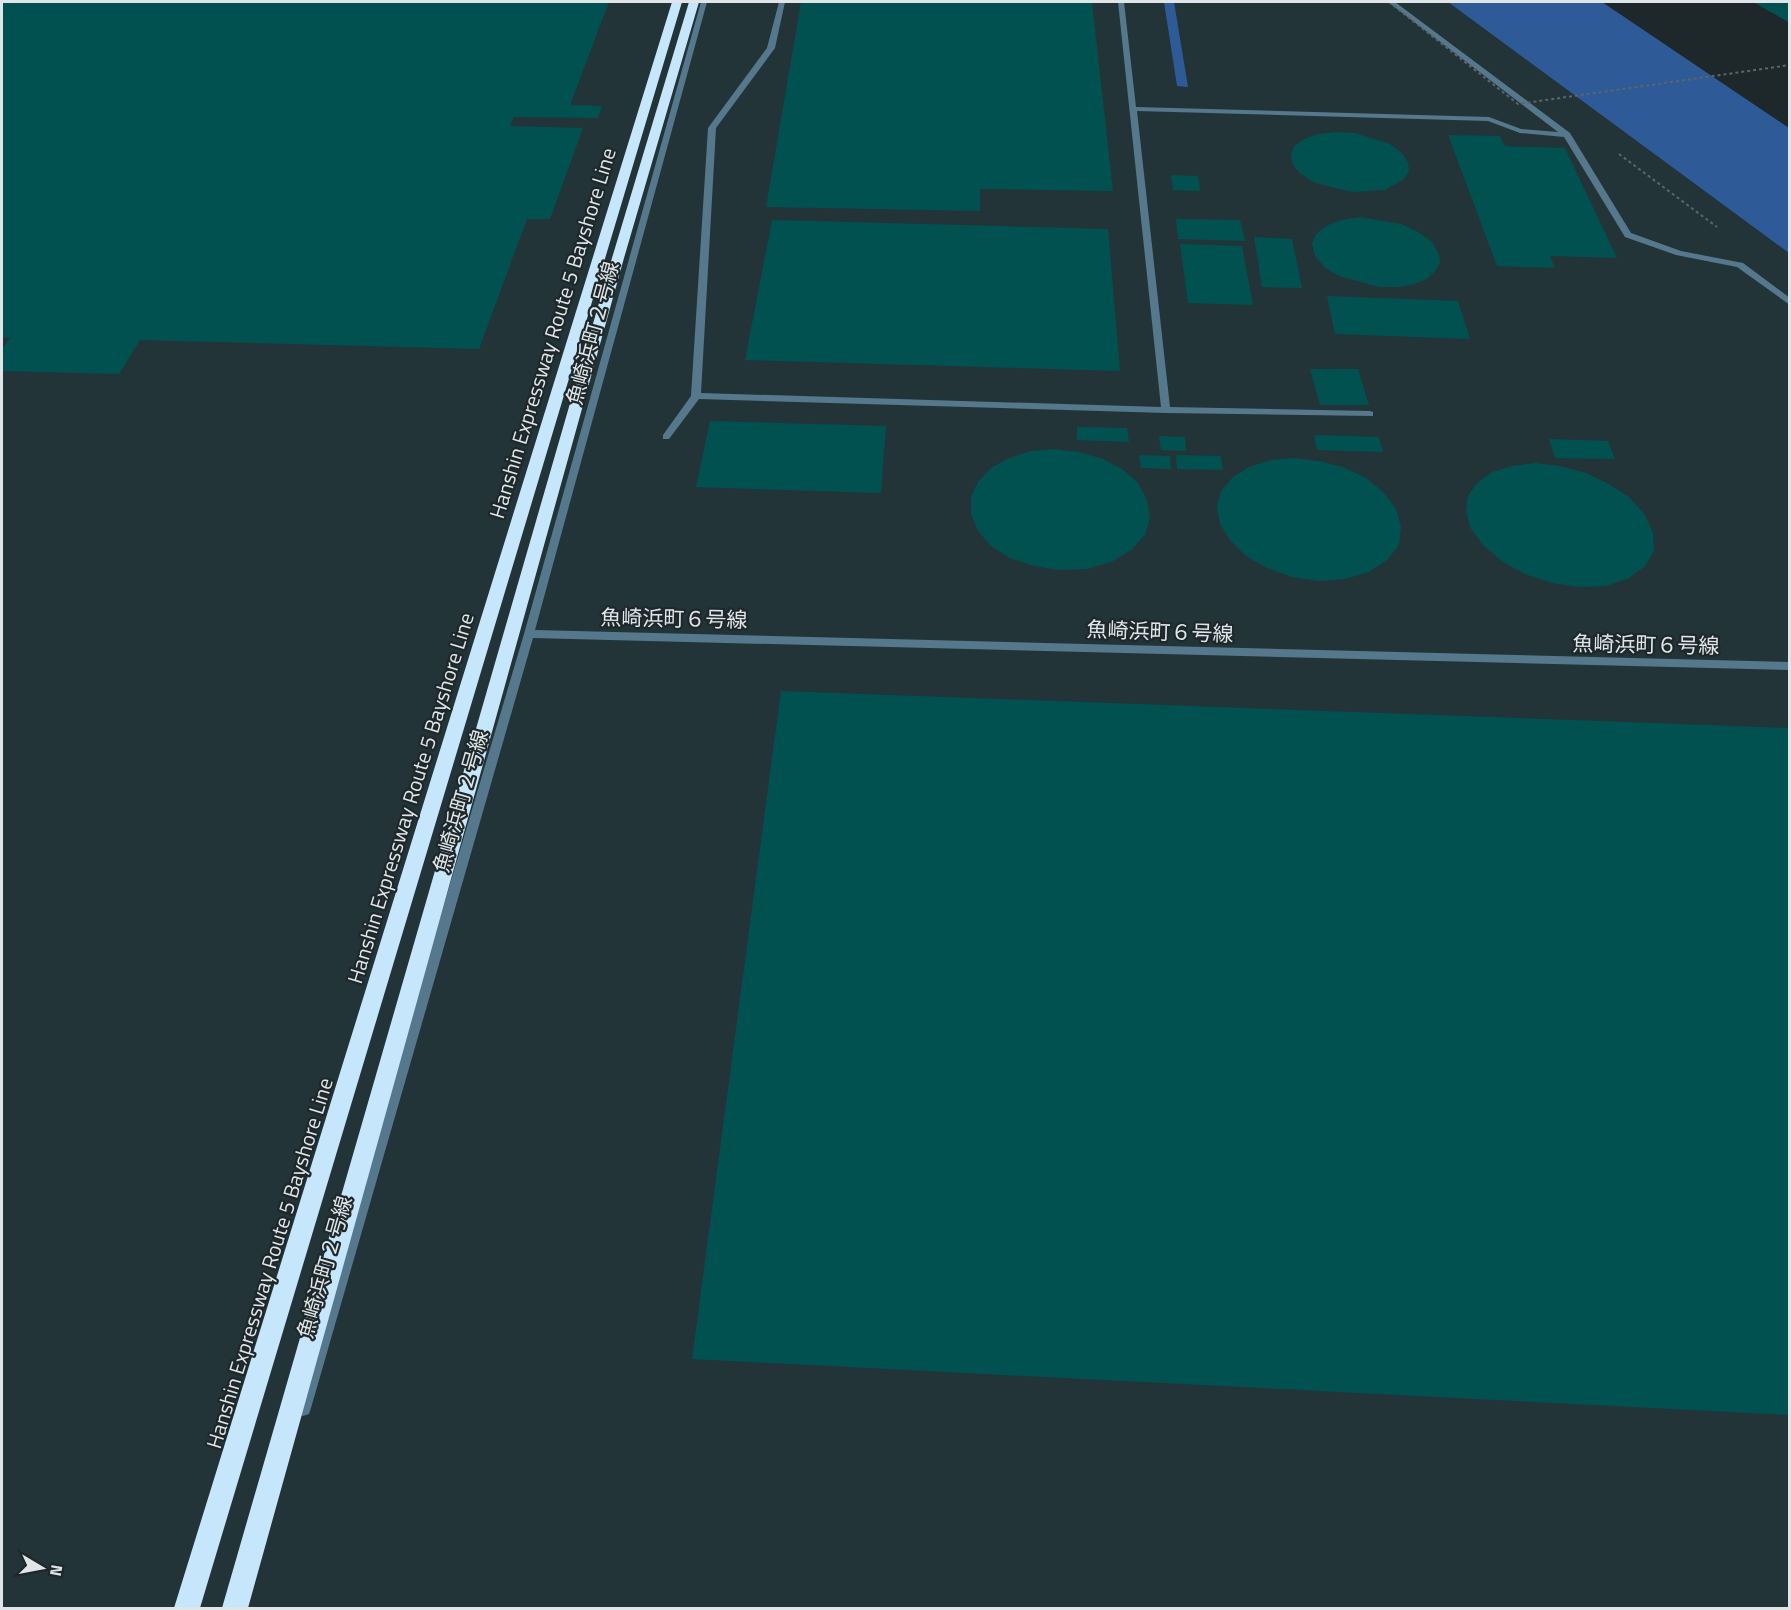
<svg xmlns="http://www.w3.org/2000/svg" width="1791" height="1610" viewBox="0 0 1791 1610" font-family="'Titillium Web','Noto Sans JP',sans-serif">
<rect width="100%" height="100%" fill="#1e272a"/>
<path fill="#233439" d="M2,2H1448L1789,253V1608H2Z"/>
<path fill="#2e5b98" d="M1164,2H1174L1188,87L1177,86Z
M1448,2H1602L1789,128V253Z"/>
<path fill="#015151" d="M2,2H609L570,105L602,106L598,118L514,117L510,126L583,128L550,219H527L479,349L140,340L119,374L2,371V349L10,338L2,337Z
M801,2H1092L1113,191L980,189V211L766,207Z
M1753,2H1790V23Z
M1336,132L1355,133L1390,144L1402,153L1408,163L1409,171L1404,179L1385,190L1352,192L1315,183L1301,174L1293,165L1291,155L1294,146L1304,139L1318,134Z
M1448,135L1500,136L1505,146L1565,148L1617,258L1550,256L1555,268L1497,266Z
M1171,175L1198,176L1200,191L1173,190Z
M1360,217L1401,224L1418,232L1432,242L1439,254L1440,263L1435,271L1427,279L1414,284L1399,287H1379L1339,276L1324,267L1315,256L1312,244L1316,234L1326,226L1341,220Z
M1176,219L1240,220L1245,241L1178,239Z
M772,220L1108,229L1120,371L745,360Z
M1254,237L1292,239L1302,288L1262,287Z
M1180,244L1242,246L1253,305L1188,303Z
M1327,296L1458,301L1470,339L1335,334Z
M1310,369H1358L1369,405H1320Z
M710,421L886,426L881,493L696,487Z
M1077,427L1127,428L1129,442L1077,440Z
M1314,435L1379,437L1383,452L1317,450Z
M1159,436L1185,437L1186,451L1161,450Z
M1549,439L1608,441L1615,459L1555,458Z
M1055,449L1079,452L1103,459L1122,469L1138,483L1147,500L1150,518L1145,535L1131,550L1111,562L1087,569L1059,570L1034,566L1010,558L991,546L978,531L971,514V497L978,482L991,468L1009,458L1031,451Z
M1139,455L1170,456L1171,469L1141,468Z
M1176,455L1221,456L1223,470L1177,469Z
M1294,458L1319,461L1343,467L1366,478L1383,492L1396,509L1401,527L1399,545L1387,560L1369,572L1345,579L1318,581L1292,577L1267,568L1246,556L1230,540L1220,524L1217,507L1221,491L1233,477L1249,467L1271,460Z
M1535,463L1560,466L1586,473L1609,484L1630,498L1645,515L1653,533L1654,551L1645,566L1629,578L1606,586L1579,587L1552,583L1525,574L1503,562L1484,546L1471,529L1466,512L1468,496L1477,483L1492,472L1512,466Z
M781,691L1790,728V1415L692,1359Z"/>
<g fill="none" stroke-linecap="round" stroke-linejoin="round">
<path stroke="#5d6567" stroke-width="2" stroke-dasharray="3 3" stroke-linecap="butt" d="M1619,154L1717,227"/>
<path fill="#56788d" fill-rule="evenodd" d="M779,2H785L775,48L716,128L701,393L1161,407L1118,2H1124L1136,107L1489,117L1521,129L1558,132L1388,2H1395L1570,133L1631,233L1681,251L1743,263L1790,298V305L1737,267L1676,255L1625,237L1564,137L1520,133L1488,121L1137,111L1170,407L1370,411L1373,412V416L1166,413L699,399L669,439H663V435L691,396L708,128L767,48Z"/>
<path fill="#56788d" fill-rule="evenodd" d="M701,2H707L535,630L1790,662V670L533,638L311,1408L309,1414L303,1416L297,1414L295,1408L524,634Z"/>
<path fill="#c6e6fb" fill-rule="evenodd" d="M672,2H682L200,1608H174Z
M689,2H699L624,258L248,1608H222L612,258Z"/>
<path stroke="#5d6567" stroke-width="2" stroke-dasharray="3 3" stroke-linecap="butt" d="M1389,2L1518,104L1790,65"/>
</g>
<g text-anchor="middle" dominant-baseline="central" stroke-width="4.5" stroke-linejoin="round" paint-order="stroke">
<g font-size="21" fill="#e0e6e8" stroke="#1e272a">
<text transform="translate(552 333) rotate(-73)">Hanshin Expressway Route 5 Bayshore Line</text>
<text transform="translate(592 333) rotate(-75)">魚崎浜町２号線</text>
<text transform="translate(674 618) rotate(1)">魚崎浜町６号線</text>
<text transform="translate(1160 631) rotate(2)">魚崎浜町６号線</text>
<text transform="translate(1646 644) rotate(1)">魚崎浜町６号線</text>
<text transform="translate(410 798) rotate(-73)">Hanshin Expressway Route 5 Bayshore Line</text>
<text transform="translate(460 801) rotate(-74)">魚崎浜町２号線</text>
<text transform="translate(269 1263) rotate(-73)">Hanshin Expressway Route 5 Bayshore Line</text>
<text transform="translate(324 1267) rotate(-74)">魚崎浜町２号線</text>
</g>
</g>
<rect width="1791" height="1610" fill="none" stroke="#e0e6e8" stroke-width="6"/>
<g transform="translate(42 1568) rotate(100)" stroke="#1e272a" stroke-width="4.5" paint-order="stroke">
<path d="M0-4.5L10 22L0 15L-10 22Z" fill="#e0e6e8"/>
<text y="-9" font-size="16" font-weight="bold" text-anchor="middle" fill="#e0e6e8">N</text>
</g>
</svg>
